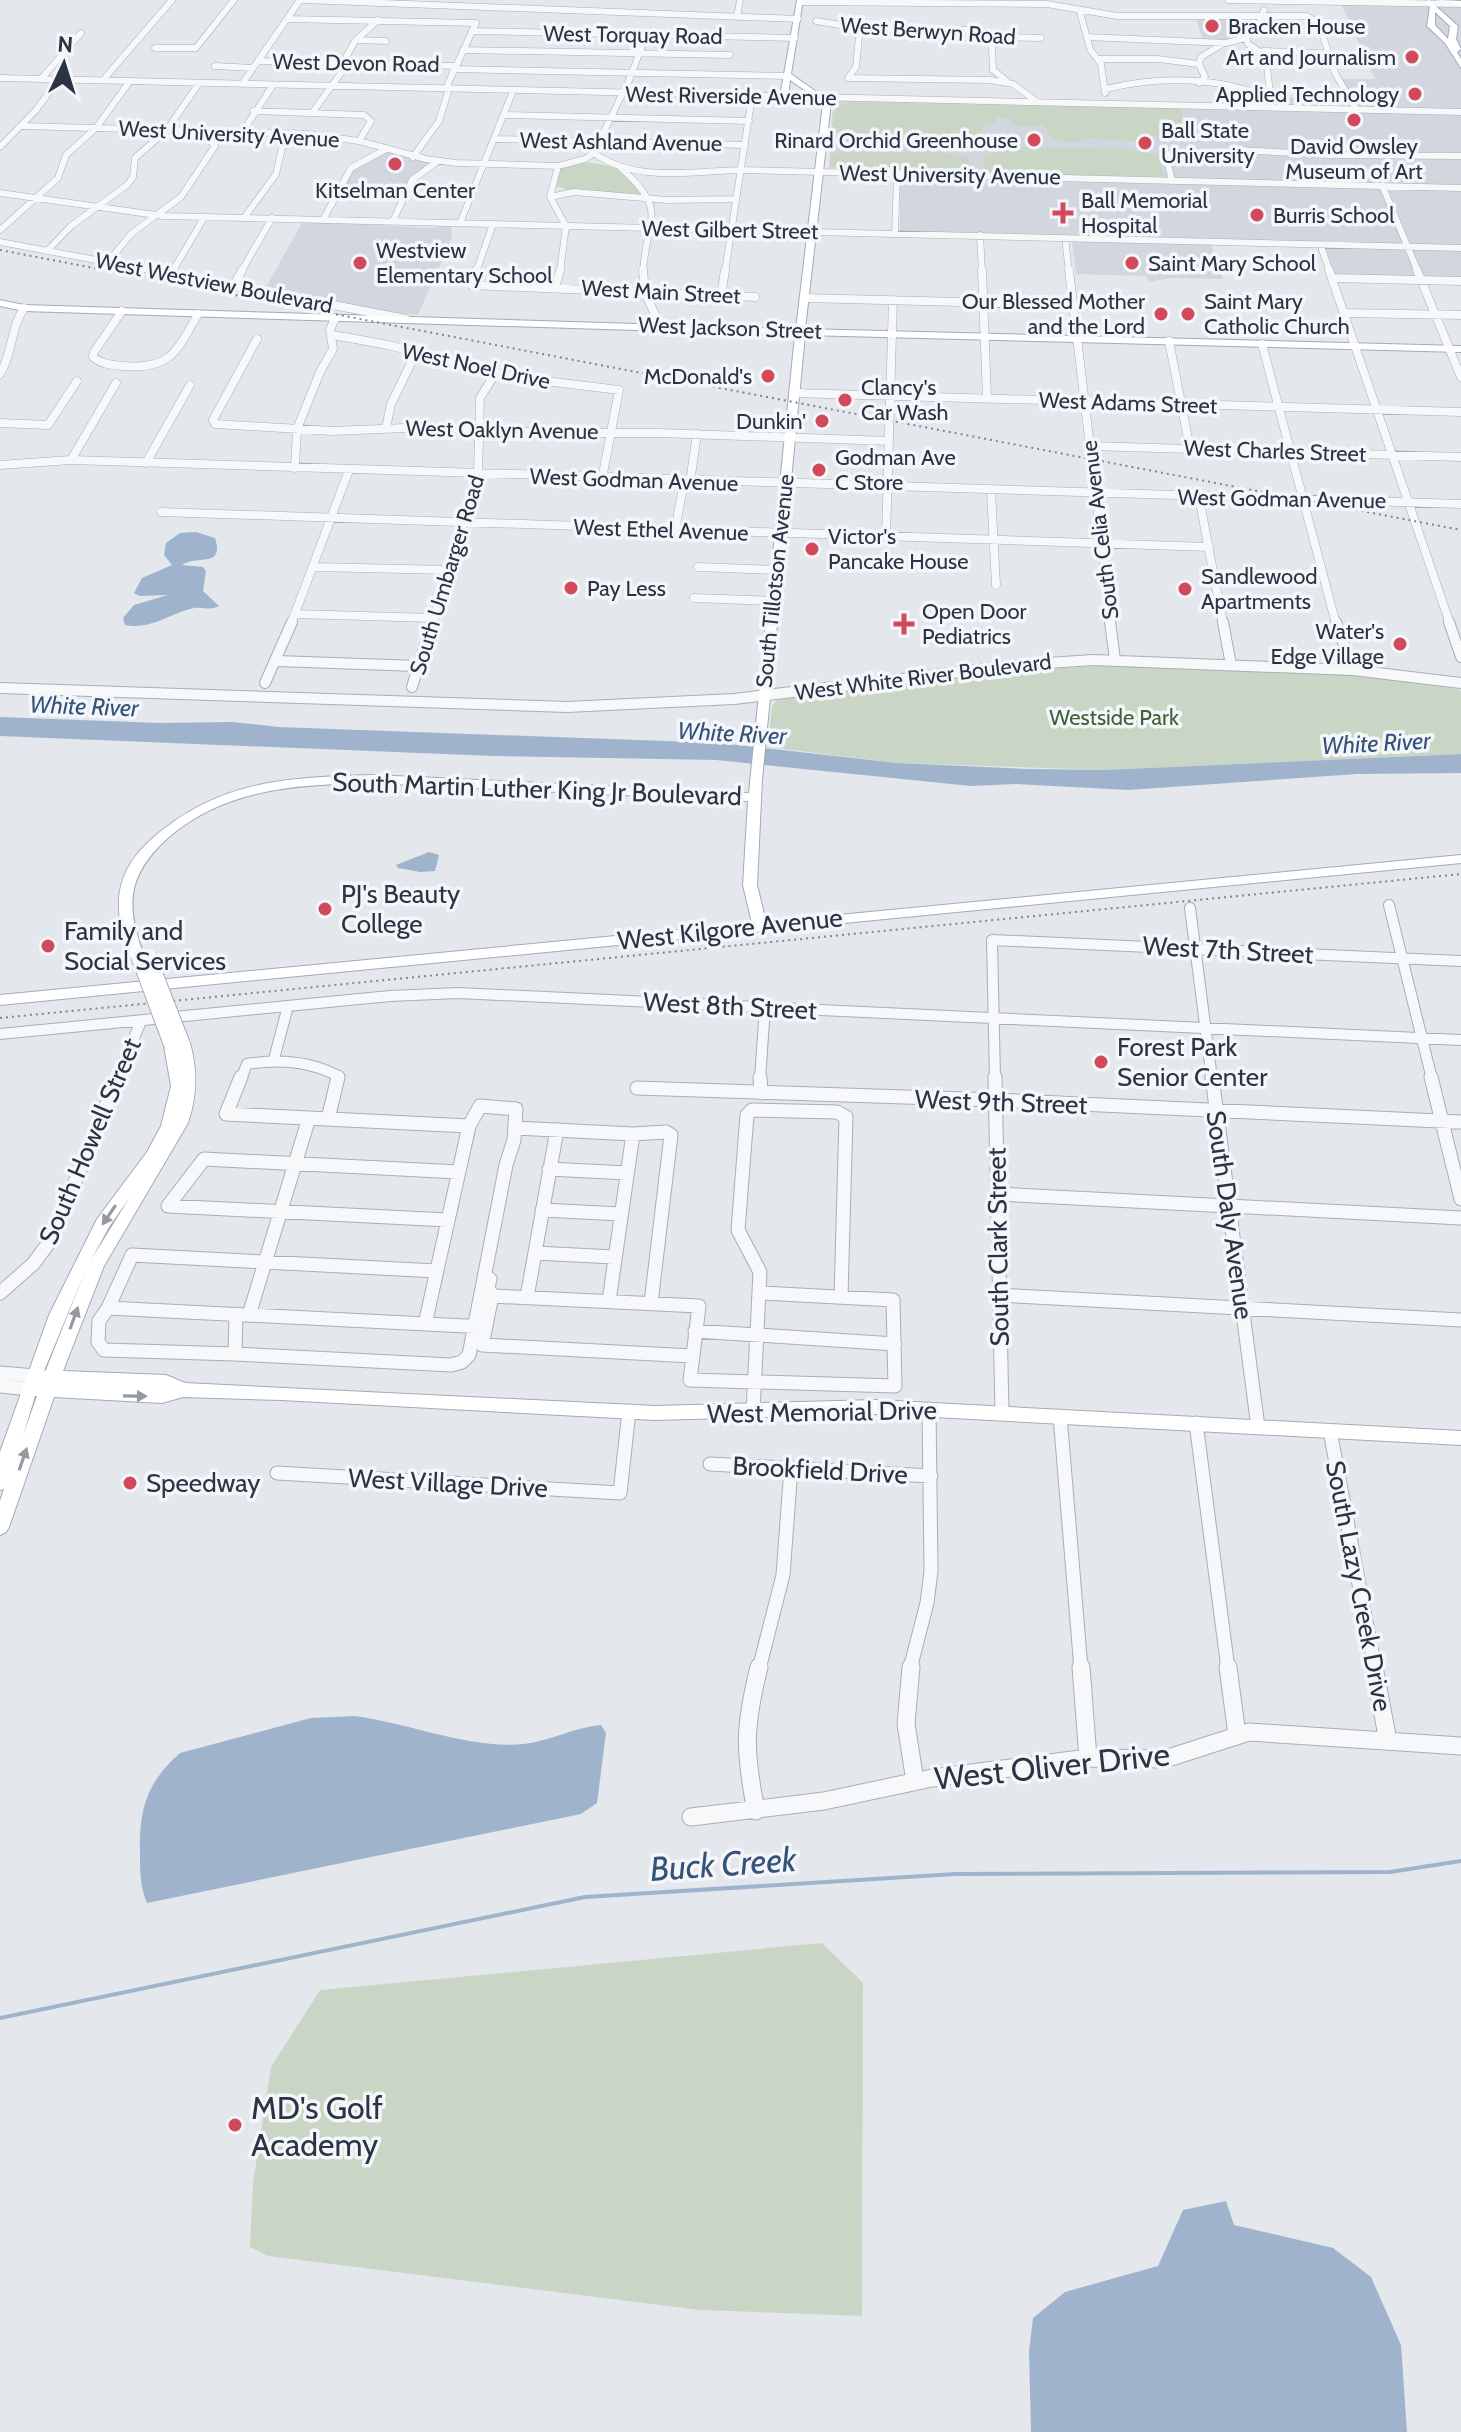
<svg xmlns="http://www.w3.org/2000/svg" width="1461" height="2432" viewBox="0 0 1461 2432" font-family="Cabin,sans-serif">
<rect width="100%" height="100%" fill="#e4e7ec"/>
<path fill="#d2d6de" d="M1332,0H1461V280L1335,277L1325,246L1156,239L1155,228H1151L1153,238L900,231V177L903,176L1216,184L1214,179L829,168L832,114L839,100L1281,109L1277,97L1309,98L1308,92L1347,93L1341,79H1375L1341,3Z
M1196,19L1256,18L1259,19L1243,36L1218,41L1203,40Z
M386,149L438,161L418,174L407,190L340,188L348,172Z
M303,221L432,228L451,224L452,237L418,315L400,314L265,289Z
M1072,241L1211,245L1223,279L1170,278L1150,282L1146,276L1076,274Z"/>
<path fill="#c9d6c5" d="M851,102L1181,109L1184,135L1150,136V141L1145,142L1083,138C1078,145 1060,142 1052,139L1044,125L1024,127L1012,124L1009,118L996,117L995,122L980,127L984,130L979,134L980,141L861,138L855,132L831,131L836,107Z
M1012,147L1129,149L1159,156L1164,177L984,172L983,157Z
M938,152L968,157L972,172L831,167V153Z
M580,162C603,163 636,169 642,195L568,190L554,185L560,168Z
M1129,664L1348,674L1458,689L1461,691V754L1104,770L897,763L768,747L772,706L779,698L1000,672Z
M822,1943L863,1983L862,2316L700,2310L268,2256L250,2247L253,2183L271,2067L320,1990Z"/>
<path fill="#9fb4cc" d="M196,532L215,538C225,569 196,554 182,565L203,567L206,571L203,591L219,606C209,611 203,607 194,608C171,613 151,630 125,625L123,618L134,605L168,595L140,596L134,593L142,578L172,565L164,555L166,543L180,533Z
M0,717L160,723L233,722L279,727L720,743L897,763L1028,769L1104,770L1461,754V773L1357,774L1128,790L1016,784L971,786L716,760L493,756L0,736Z
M429,852L439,855L435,871L420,872L398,868L396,865Z
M354,1716C410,1723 467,1749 524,1744C550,1741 575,1727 601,1725L606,1733L597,1803L581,1814L147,1903C140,1886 140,1872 140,1854C139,1810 146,1783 180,1753L311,1718Z
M1226,2201L1234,2225L1333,2248L1371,2277L1401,2345L1407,2432H1031L1029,2351L1033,2318L1065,2292L1158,2266L1183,2210Z"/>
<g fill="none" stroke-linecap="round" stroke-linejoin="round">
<path stroke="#9fb4cc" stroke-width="4" d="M0,2018L585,1897L955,1874L1390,1872L1461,1861"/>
<g stroke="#a9aeb7" stroke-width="7">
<path id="minor-far4" d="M304,0L798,19
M1228,0L1461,4
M800,2L1047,4L1117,16H1307L1319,24L1335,73L1356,109
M1264,10L1258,26L1246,38L1248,44L1266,56L1271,104
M1080,12L1090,49L1101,64L1105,93
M737,17L740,0
M287,19L476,23
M816,21L864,29L979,30L1001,37L1041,38
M848,27L859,36L856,67L848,78
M472,31L795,38
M1001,37L992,47L993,70L1007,81
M1087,37L1226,43L1246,38
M358,40L386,41
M155,48H196L234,0
M463,50L730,55
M1263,51L1360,55
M1099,59H1158L1199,64
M258,61L455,66
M215,66L253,68
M453,69L789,76
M0,78L1461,112
M848,78L990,80L1013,84L1037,102
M41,79L81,33
M103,80L172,0
M1199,83L1205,77L1199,64L1201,57L1221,45
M242,84L300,0
M1106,89C1157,76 1221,76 1269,99
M253,111L364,115L371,121L359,141
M312,113L344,69L345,59L355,41L378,20
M504,115L749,121
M22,126L307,134L359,141L426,159L456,163L558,166L585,159L594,153
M243,131L273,85
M496,139L745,145
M597,146L630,78L646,35
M0,147L36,110L59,79
M594,153C635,183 693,171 741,170L1461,188
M413,157L439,121L448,92L446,88L475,25
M558,166L550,197L566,226L560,272
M621,168C670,212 646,218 643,272
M1172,181L1166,156L1170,154L1228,156L1238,150L1332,155L1461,156
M1382,185L1418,272
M0,193L163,216L1461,248
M550,197L574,192L667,200L736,199
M244,218L276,174L282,148L294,133
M323,220L351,168L386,149
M393,221L412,180L438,161
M460,223L513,91
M0,230L58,178L66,155L96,128L130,81
M895,234L897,174
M980,235L982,272
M1065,238L1069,272
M0,242L160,272
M1320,244L1330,272
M47,251L71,226L127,185L133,177L135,158L167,130L199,83
M107,263L132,233L181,197L215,146L201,131
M172,272L204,218
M241,272L272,218
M476,272L493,224
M725,272L752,96"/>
</g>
<g stroke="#a9aeb7" stroke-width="9">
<path id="minor-far3" d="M150,270L406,319
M476,270L471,285L755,297
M643,270L645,293L661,327
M982,270L987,398
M1069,270L1111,624
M1329,270L1450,624
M1417,270L1461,377
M171,275L174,270
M1332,278L1461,281
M233,287L242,270
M555,288L560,270
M721,296L725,270
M805,298L1072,305
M122,311L94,352L93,357C101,364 112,365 123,366C171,370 177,351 198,314
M1344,313L1461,315
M333,335L388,345L513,377L619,390L602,479
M257,339L213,420L215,424L332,431L430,427L545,433H659L889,441
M1169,341L1190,449
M1262,344L1336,624
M0,374C13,353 10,329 24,308
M794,393L1461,412
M0,423L48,425L77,381
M386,428L391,404L416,353
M1090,446L1461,457
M71,460L116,383
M146,463L190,385
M0,465L71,460L1461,504
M295,468L297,429L320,372L333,349L330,330L335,318
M690,482L697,434
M991,491L996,585
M1199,497L1223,624
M161,512L1209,547
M675,530L684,482
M886,537L893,300
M313,567L449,570
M698,567L777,570
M694,598L774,601
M294,614L434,618
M291,624L349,470
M432,624L478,475L480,398L495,374"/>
</g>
<g stroke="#a9aeb7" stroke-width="12">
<path id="minor-far2" d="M1110,622L1115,660
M1223,622L1231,665
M1336,622L1353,670
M1449,622L1461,657
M277,661L418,666
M265,683L292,622
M412,687L432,622
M0,688L567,707L734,699L1018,665L1093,660L1353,670L1461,683
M1389,905L1432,1079
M1190,908L1212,1079
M0,1034L390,996L458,993L1461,1040
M274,1059L288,1006
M117,1079L141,1021
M241,1079L247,1064C278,1059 310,1061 338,1076V1079
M760,1079L765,1007
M995,1079L992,940L1461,961"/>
</g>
<g stroke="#a9aeb7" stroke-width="15">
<path id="minor-far1" d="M760,1077L761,1093
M995,1077L1002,1413
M1212,1077L1258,1427
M1431,1077L1461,1199
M637,1088L995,1100L1461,1122
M328,1119L338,1077
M516,1128L633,1134L666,1132L671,1135L651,1303
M549,1169L627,1173
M998,1194L1461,1218
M542,1210L621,1214
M448,1220L168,1206L204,1159L459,1172
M535,1253L615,1257
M490,1279L488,1287L492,1296L699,1306L690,1380L895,1386L893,1300L760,1293
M0,1293L33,1264L51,1240L118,1077
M999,1295L1461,1320
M492,1296L482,1345L692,1356
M527,1297L557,1130
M609,1301L633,1134
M108,1308L132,1255L437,1271
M236,1315L235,1354L451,1365L462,1362L469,1355L506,1165L514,1140L516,1109L480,1106L469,1126L226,1114L241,1077
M249,1315L309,1118
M425,1324L469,1126
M695,1331L895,1344
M235,1354L104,1350L98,1342L99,1321L108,1308L486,1327
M0,1373L35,1376
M0,1386L30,1389
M753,1411L760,1272L738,1230L747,1115L752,1110L837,1112L846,1117L841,1297
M1060,1416L1081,1669
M1196,1423L1228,1669
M1330,1431L1375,1669
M710,1464L931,1476
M277,1473L620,1493L629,1411
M759,1669L783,1575L791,1468
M910,1669L927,1603L931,1571L929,1409"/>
</g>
<g stroke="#a9aeb7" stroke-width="19">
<path id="minor" d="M911,1667L906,1724L915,1781
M1081,1667L1088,1758
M1228,1667L1237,1735
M1374,1667L1388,1741
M756,1811C744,1749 744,1728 759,1667
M691,1817L824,1801L932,1778L1088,1758L1165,1759L1249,1732L1461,1746"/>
</g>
<g stroke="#a3abb8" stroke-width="2">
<path id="major" d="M797,0H803L791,74L831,102L805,329L1461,346V352L805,335L762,780L757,885L766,922L1461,855V863L0,1005V995L752,923L743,885L748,801L373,783C300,784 226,788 169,837C126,875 125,907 145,958L143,961H133L131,958C112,910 112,873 154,837C220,780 289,777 373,775L749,793L795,335L24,311L0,306V300L24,305L796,329L823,103L790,80L788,97L784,99L780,97Z
M1429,0L1458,26L1456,39L1461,49L1457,52L1461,59V68L1445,43L1427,26L1430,6L1426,2ZM1435,12L1450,26L1448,39L1435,25Z
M1435,0L1461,1V5Z
M183,1038L190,1043C198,1071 197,1096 188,1123L104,1266L63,1371L166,1375L185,1383L655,1406L877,1400L1461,1431V1445L877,1414L655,1420L281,1400L183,1397L162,1403L54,1397L9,1527L6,1532L0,1535V1501L4,1489L0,1490V1452L49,1315L97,1219L147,1152L161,1126L171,1086L164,1046L166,1043L176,1042ZM130,1197L91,1260L109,1227ZM86,1269L46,1370L44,1371ZM35,1396H37L23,1436Z"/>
</g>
<use href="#minor-far4" stroke="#f7f8fa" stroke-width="6"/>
<use href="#minor-far3" stroke="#f7f8fa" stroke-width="8"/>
<use href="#minor-far2" stroke="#f7f8fa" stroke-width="10"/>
<use href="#minor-far1" stroke="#f7f8fa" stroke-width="13"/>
<use href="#minor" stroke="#f7f8fa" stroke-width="17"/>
<use href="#major" fill="#fff" fill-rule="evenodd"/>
<path stroke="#7d8696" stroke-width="2" stroke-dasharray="2 4" stroke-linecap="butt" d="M0,250L1461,530
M0,1018L1461,874"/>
<g stroke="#a3abb8" stroke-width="15" stroke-linecap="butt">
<path id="major-bridge" d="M149,956L183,1043
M139,960L171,1046"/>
</g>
<use href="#major-bridge" stroke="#fff" stroke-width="13"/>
</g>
<defs><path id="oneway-solid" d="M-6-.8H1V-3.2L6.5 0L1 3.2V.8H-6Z" transform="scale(2)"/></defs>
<g fill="#959aa2">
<use href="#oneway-solid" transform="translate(109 1215) rotate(124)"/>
<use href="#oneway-solid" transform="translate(74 1318) rotate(-70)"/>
<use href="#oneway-solid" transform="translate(135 1396) rotate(1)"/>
<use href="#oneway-solid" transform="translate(23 1459) rotate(-71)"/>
</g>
<g fill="#d1495b" stroke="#f4f6f9" stroke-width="3">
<circle cx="1212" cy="26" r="8"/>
<circle cx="1412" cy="57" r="8"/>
<circle cx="1415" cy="94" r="8"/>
<circle cx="1354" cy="120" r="8"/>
<circle cx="1034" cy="140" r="8"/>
<circle cx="1145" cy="143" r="8"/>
<circle cx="395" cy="164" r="8"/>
<path d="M1059 201h8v8h8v8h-8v8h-8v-8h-8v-8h8z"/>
<circle cx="1257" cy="215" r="8"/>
<circle cx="360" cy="263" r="8"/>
<circle cx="1132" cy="263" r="8"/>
<circle cx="1161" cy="314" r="8"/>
<circle cx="1188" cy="314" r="8"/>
<circle cx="768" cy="376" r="8"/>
<circle cx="845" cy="400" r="8"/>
<circle cx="822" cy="421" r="8"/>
<circle cx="819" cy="470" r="8"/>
<circle cx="812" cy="549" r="8"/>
<circle cx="571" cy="588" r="8"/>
<circle cx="1185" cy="589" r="8"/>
<path d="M900 612h8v8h8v8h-8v8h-8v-8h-8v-8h8z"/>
<circle cx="1400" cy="644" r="8"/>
<circle cx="325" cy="909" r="8"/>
<circle cx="48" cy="946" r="8"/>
<circle cx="1101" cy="1062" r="8"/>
<circle cx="130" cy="1483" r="8"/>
<circle cx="235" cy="2125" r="8"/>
</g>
<g text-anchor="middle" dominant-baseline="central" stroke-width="7" stroke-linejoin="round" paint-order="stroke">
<g font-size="22" fill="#2b3445" stroke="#f4f6f9" text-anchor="start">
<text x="1228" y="26">Bracken House</text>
<text x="1396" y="57" text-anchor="end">Art and Journalism</text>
<text x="1399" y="94" text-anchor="end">Applied Technology</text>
<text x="1161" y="130">Ball State<tspan x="1161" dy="25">University</tspan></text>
<text x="1018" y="140" text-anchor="end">Rinard Orchid Greenhouse</text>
<text x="1354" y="146" text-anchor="middle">David Owsley<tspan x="1354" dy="25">Museum of Art</tspan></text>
<text x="395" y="190" text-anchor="middle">Kitselman Center</text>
<text x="1081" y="200">Ball Memorial<tspan x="1081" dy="25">Hospital</tspan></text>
<text x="1273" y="215">Burris School</text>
<text x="376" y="250">Westview<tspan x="376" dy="25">Elementary School</tspan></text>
<text x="1148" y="263">Saint Mary School</text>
<text x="1145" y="301" text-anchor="end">Our Blessed Mother<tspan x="1145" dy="25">and the Lord</tspan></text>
<text x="1204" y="301">Saint Mary<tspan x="1204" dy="25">Catholic Church</tspan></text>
<text x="752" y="376" text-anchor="end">McDonald's</text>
<text x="861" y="387">Clancy's<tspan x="861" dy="25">Car Wash</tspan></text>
<text x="806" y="421" text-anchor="end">Dunkin'</text>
<text x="835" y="457">Godman Ave<tspan x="835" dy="25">C Store</tspan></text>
<text x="828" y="536">Victor's<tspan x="828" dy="25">Pancake House</tspan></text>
<text x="1201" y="576">Sandlewood<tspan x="1201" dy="25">Apartments</tspan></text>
<text x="587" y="588">Pay Less</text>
<text x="922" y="611">Open Door<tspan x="922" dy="25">Pediatrics</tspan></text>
<text x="1384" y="631" text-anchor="end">Water's<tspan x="1384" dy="25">Edge Village</tspan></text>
</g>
<g font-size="22" fill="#2b3445" stroke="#f4f6f9">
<text transform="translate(928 31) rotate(4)">West Berwyn Road</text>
<text transform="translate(633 35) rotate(1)">West Torquay Road</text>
<text transform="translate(356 63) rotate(1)">West Devon Road</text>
<text transform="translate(731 96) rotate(1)">West Riverside Avenue</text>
<text transform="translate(229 134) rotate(3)">West University Avenue</text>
<text transform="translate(621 142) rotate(1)">West Ashland Avenue</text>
<text transform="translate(950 175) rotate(1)">West University Avenue</text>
<text transform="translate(730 230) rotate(1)">West Gilbert Street</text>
<text transform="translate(214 283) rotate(11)">West Westview Boulevard</text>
<text transform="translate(661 292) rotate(3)">West Main Street</text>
<text transform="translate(730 328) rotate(2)">West Jackson Street</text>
<text transform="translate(476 366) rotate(12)">West Noel Drive</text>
<text transform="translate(1128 403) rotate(2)">West Adams Street</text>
<text transform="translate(502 430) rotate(1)">West Oaklyn Avenue</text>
<text transform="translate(1275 451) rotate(2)">West Charles Street</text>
<text transform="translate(634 480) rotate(2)">West Godman Avenue</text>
<text transform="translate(1282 499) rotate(1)">West Godman Avenue</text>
<text transform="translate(661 530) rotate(2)">West Ethel Avenue</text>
<text transform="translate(1100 530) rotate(-97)">South Celia Avenue</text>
<text transform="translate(447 575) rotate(-73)">South Umbarger Road</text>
<text transform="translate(775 581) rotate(-84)">South Tillotson Avenue</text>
<text transform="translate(923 677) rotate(-7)">West White River Boulevard</text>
</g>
<g font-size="22" fill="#3f6138" stroke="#f4f6f9">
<text x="1114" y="717">Westside Park</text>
</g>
<g font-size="24" font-style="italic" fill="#34527a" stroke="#f4f6f9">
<text transform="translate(84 706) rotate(2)">White River</text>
<text transform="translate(732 733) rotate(3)">White River</text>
<text transform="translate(1376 743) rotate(-3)">White River</text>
</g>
<g font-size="26" fill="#2b3445" stroke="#f4f6f9">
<text transform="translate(537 789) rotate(2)">South Martin Luther King Jr Boulevard</text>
<text transform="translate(730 929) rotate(-6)">West Kilgore Avenue</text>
<text transform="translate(1228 950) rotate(3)">West 7th Street</text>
<text transform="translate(730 1006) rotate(3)">West 8th Street</text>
<text transform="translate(1001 1102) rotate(2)">West 9th Street</text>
<text transform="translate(90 1141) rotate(-67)">South Howell Street</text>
<text transform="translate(1230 1215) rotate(82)">South Daly Avenue</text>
<text transform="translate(998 1247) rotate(-91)">South Clark Street</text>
<text transform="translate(822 1412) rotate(-1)">West Memorial Drive</text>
<text transform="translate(820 1470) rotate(3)">Brookfield Drive</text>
<text transform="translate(448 1483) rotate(3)">West Village Drive</text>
<text transform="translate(1359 1586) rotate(79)">South Lazy Creek Drive</text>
</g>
<g font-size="26" fill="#2b3445" stroke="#f4f6f9" text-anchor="start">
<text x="341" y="894">PJ's Beauty<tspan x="341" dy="30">College</tspan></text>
<text x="64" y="931">Family and<tspan x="64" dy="30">Social Services</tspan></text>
<text x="1117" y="1047">Forest Park<tspan x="1117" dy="30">Senior Center</tspan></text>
<text x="146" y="1483">Speedway</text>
</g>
<g font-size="32" fill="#2b3445" stroke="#f4f6f9">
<text transform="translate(1052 1766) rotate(-6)">West Oliver Drive</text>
</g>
<g font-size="32" fill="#2b3445" stroke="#f4f6f9" text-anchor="start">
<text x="251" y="2107">MD's Golf<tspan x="251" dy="37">Academy</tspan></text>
</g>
<g font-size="34" font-style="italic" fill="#34527a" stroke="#f4f6f9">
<text transform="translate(723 1864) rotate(-4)">Buck Creek</text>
</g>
</g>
<g transform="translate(64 64) rotate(4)" stroke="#f4f6f9" stroke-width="6" paint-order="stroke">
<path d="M0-6L14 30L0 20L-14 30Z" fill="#2b3445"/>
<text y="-12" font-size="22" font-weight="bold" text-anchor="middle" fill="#2b3445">N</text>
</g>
</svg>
